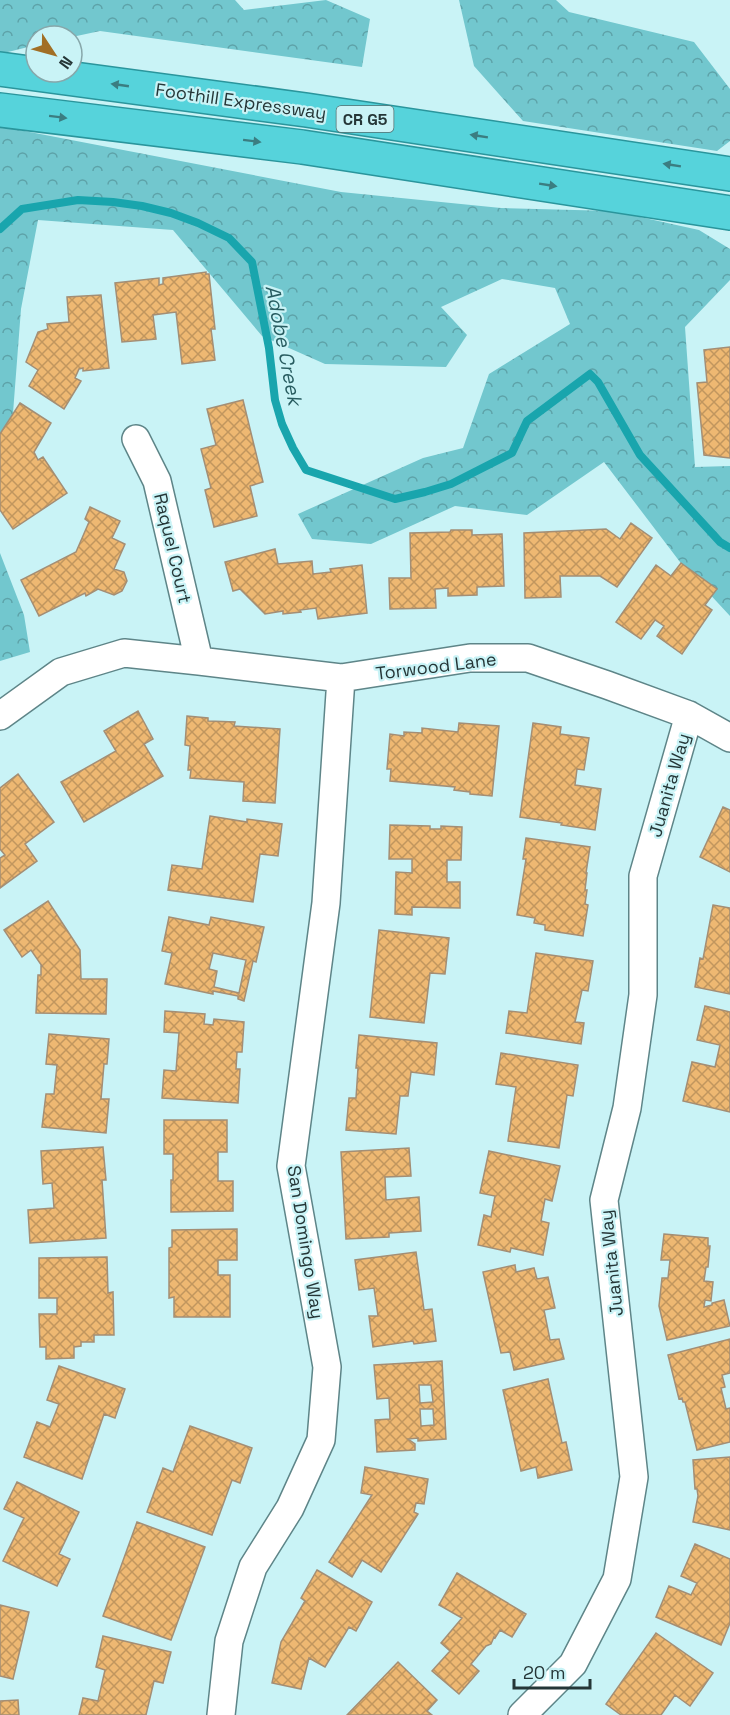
<svg xmlns="http://www.w3.org/2000/svg" width="730" height="1715" viewBox="0 0 730 1715" font-family="'Space Grotesk',sans-serif">
<defs>
<pattern id="forest-crowns" width="20" height="18" patternUnits="userSpaceOnUse" patternTransform="scale(1.5)"><rect width="20" height="18" fill="#72c7ce"/><path d="M2 6a3 3 0 1 1 6 0M12 15a3 3 0 1 1 6 0" fill="none" stroke="#5da2a8"/></pattern>
<pattern id="building-cross-hatch" width="8" height="8" patternUnits="userSpaceOnUse" patternTransform="scale(1.5)"><rect width="8" height="8" fill="#eeb872"/><path d="M0 0l8 8M0 8l8-8" fill="none" stroke="#c1965e"/></pattern>
</defs>
<rect width="100%" height="100%" fill="#c9f3f6"/>
<path fill="url(#forest-crowns)" d="M0,0H235L244,10L326,0L370,19L362,67L100,31L72,37L36,36V45L0,54Z
M459,0H556L569,12L694,42L730,89V141L717,151L523,121L474,66Z
M0,128L14,129L341,192L501,208L613,211L699,230L730,249V280L685,327L695,467L730,466V616L680,562L604,462L527,515L455,506L371,544L312,539L298,514L423,458L463,448L489,374L570,324L555,288L502,279L441,307L467,335L446,367L325,364L262,336L173,230L38,220L21,309L12,426L0,434Z
M0,553L24,615L30,652L0,661Z"/>
<g fill="none" stroke-linecap="round" stroke-linejoin="round">
<path stroke="#19a5ad" stroke-width="8" d="M0,229L22,209L78,200L113,202L142,206L171,213L198,223L229,238L252,262L269,348L275,400L282,424L293,448L306,470L395,499L425,492L451,484L512,453L527,421L590,374L598,382L640,455L720,542L730,548"/>
</g>
<path fill="url(#building-cross-hatch)" stroke="#a38e75" stroke-width="1.5" fill-rule="evenodd" d="M206,272V274H209L215,329H211L215,360L182,364L176,312L153,315L156,339L122,342L115,283L159,278V285L163,284V278Z
M101,295L109,368L83,371V368L79,369L75,378L81,381L64,409L29,386L38,370L26,362L38,332L48,329L47,324L69,322L67,297Z
M730,347V458L704,455L697,383L707,382L704,350Z
M243,400L263,482L250,486L257,516L214,527L205,490L211,488L201,449L216,445L207,409Z
M20,403L51,423L34,452L38,460L43,457L67,493L13,529L0,510V434Z
M90,507L120,521L112,538L125,544L114,569L124,572L127,581L122,591L114,595L98,589L86,596L85,593L39,616L21,580L76,552L89,522L85,519Z
M631,523L652,538L617,587L600,576H560L561,597L525,598L524,533L606,529L620,539Z
M451,530H472V535L502,534L504,586L477,587V595L448,596V588L435,589L436,608L390,609L389,578H411L410,533L450,532Z
M275,549L278,564L312,561L313,574L331,572L330,569L362,565L367,613L318,619L316,608L300,610L301,612L283,614V611L265,614L240,589L233,591L225,562Z
M681,563L717,589L705,605L712,610L682,654L657,636L664,626L655,620L641,639L616,622L656,565L671,576Z
M138,711L153,739L144,744L163,776L84,822L61,782L116,751L104,731Z
M187,716L208,718V721L235,722L234,726L280,729L275,803L243,801L244,782L190,778L191,770H188L190,746L185,745Z
M459,723L499,726L492,796L470,794V792L454,790L455,787L390,781L391,769H387L390,734L404,736V732L422,733V728L458,732Z
M533,723L561,727L560,734L589,738L584,770L577,769L575,785L601,789L595,830L561,825L562,823L520,817Z
M18,774L54,822L25,844L37,861L0,888V858L5,855L0,849V788Z
M723,807L730,810V872L700,857Z
M210,816L247,822V819L282,824L278,856L260,854L253,902L168,890L172,865L202,869Z
M390,825L430,826V829H441V826L462,827L461,860H447V882H460V908L412,907V915L395,914L396,872L412,873V859H389Z
M526,838L590,847L586,873H587L585,890H587L585,904L588,905L583,936L545,930V925L534,923L535,918L517,915L526,859H523Z
M48,901L80,950L81,979H107L106,1014L36,1013L38,975H41V966H42L31,950L22,957L4,930Z
M713,905L730,908V994L695,987L700,958L703,959Z
M169,917L209,925L211,917L264,927L256,962L253,961L244,1001L238,999V996L213,991V994L165,984L172,953L162,951ZM213,953L246,960L239,993L214,987L217,971L209,969Z
M379,930L449,938L445,974L430,973L424,1023L370,1017Z
M536,953L593,961L588,991L582,990L575,1022L584,1023L581,1044L506,1033L509,1011L527,1013Z
M705,1006L730,1012V1112L683,1101L692,1062L715,1067L720,1045L697,1040Z
M165,1011L205,1014L204,1024L213,1025L214,1019L244,1022L242,1052H237L236,1069H240L238,1103L162,1098L164,1070L176,1071L179,1033L164,1032Z
M49,1034L109,1039L107,1064H104L101,1099H109L106,1133L42,1127L46,1094H54L57,1065L46,1064Z
M359,1035L437,1043L434,1075L411,1072L408,1096H400L396,1134L346,1130L349,1098H356L358,1068H356Z
M501,1053L578,1065L573,1096L567,1095L559,1148L508,1141L516,1087L496,1084Z
M164,1120H227V1152H218V1181H233V1211L171,1212V1180H173V1154H164Z
M103,1147L106,1180H102L106,1238L30,1243L28,1210L54,1208L52,1183L43,1184L41,1151Z
M409,1148L411,1176L385,1177L386,1200L419,1197L421,1231L389,1233V1237L346,1239L341,1152Z
M489,1151L560,1166L552,1201L545,1199L541,1221L549,1223L543,1255L511,1248L510,1252L478,1245L484,1215L491,1217L495,1196L480,1193Z
M237,1229V1260H218V1275H230V1317H174V1297L169,1298V1248L172,1247V1230Z
M664,1234L708,1238V1246H710L708,1267H706L704,1281L713,1282L711,1301L705,1300L704,1307L712,1305V1303L724,1300L730,1326L667,1340L659,1306L662,1278H668L670,1260H661Z
M416,1252L424,1310L432,1309L436,1341L414,1344L413,1341L373,1347L369,1316H378L374,1288L359,1290L355,1260Z
M107,1257L108,1293L113,1292L114,1335H94V1342H81V1346L74,1347V1358L46,1359V1347H40L39,1314H57V1298H39V1258Z
M515,1265L516,1272L534,1268L537,1279L548,1277L555,1308L544,1310L550,1340L559,1339L564,1359L514,1370L510,1352L501,1353L483,1272Z
M730,1339V1373L722,1375L725,1387L721,1388L726,1409L730,1408V1442L697,1450L685,1402H683L682,1398L679,1399L668,1355Z
M442,1361L446,1439L418,1441V1438L408,1439L415,1444V1450L377,1452L375,1420L390,1419L389,1398L377,1399L374,1365ZM419,1385H431L433,1402L420,1403ZM420,1409H433L434,1425L421,1426Z
M59,1366L125,1389L115,1418L104,1414L82,1479L24,1457L37,1422L50,1427L59,1404L47,1400Z
M548,1379L562,1443L566,1442L572,1470L538,1478L536,1467L521,1471L503,1390Z
M190,1426L252,1448L240,1483L232,1480L212,1535L147,1512L163,1468L173,1472Z
M730,1457V1530L693,1522L698,1496L697,1489H695L693,1460Z
M365,1467L428,1479L424,1504L416,1503L414,1512L418,1514L381,1572L362,1560L352,1577L329,1562L372,1495L361,1493Z
M17,1482L79,1512L59,1554L70,1559L57,1586L3,1561L24,1518L4,1509Z
M137,1522L205,1547L171,1640L103,1616Z
M695,1544L730,1559V1623L721,1645L656,1617L669,1586L691,1595L697,1583L681,1576Z
M317,1570L372,1602L356,1631L349,1627L325,1667L309,1658L301,1689L272,1683L281,1642L305,1601L301,1598Z
M457,1573L526,1614L512,1637L500,1630L495,1638L494,1637L491,1644L486,1646L471,1664L479,1671L459,1694L432,1671L450,1651L441,1643L462,1618L439,1605Z
M0,1605L29,1612L13,1679L0,1676Z
M656,1633L713,1673L690,1706L675,1695L661,1715H621L606,1704Z
M103,1636L171,1652L163,1683L154,1681L146,1715H79L83,1698L98,1701L105,1670L96,1667Z
M398,1662L437,1700L427,1711L432,1715H347Z
M18,1700L19,1715H0V1701Z"/>
<g fill="none" stroke-linecap="round" stroke-linejoin="round">
<g stroke="#5e8588" stroke-width="30">
<path id="minor" d="M136,439L157,481L199,661
M0,716L61,672L124,653L199,661L341,678L470,658H528L607,685L689,715L730,738
M221,1715L229,1641L253,1567L290,1508L321,1440L327,1367L291,1166L326,903L341,678
M522,1715L573,1664L617,1579L634,1477L604,1200L627,1108L643,995V876L689,715"/>
</g>
<g stroke="#2a959c" stroke-width="36">
<path id="trunk" d="M0,69L306,110L730,174
M0,110L302,147L730,213"/>
</g>
<use href="#minor" stroke="#fff" stroke-width="27"/>
<use href="#trunk" stroke="#56d3db" stroke-width="33"/>
</g>
<defs><path id="oneway-solid" d="M-6-.8H1V-3.2L6.5 0L1 3.2V.8H-6Z" transform="scale(1.5)"/></defs>
<g fill="#3b7d81">
<use href="#oneway-solid" transform="translate(120 85) rotate(-172)"/>
<use href="#oneway-solid" transform="translate(58 117) rotate(7)"/>
<use href="#oneway-solid" transform="translate(479 136) rotate(-171)"/>
<use href="#oneway-solid" transform="translate(252 141) rotate(7)"/>
<use href="#oneway-solid" transform="translate(672 165) rotate(-171)"/>
<use href="#oneway-solid" transform="translate(548 185) rotate(9)"/>
</g>
<g text-anchor="middle" dominant-baseline="central" stroke-width="4.5" stroke-linejoin="round" paint-order="stroke">
<rect fill="#c9f3f6" stroke="#566f70" stroke-width="1.5" x="336.5" y="106" width="57" height="26" rx="4.5"/>
<g font-size="16" font-weight="bold" fill="#253637">
<text x="365" y="119">CR G5</text>
</g>
<g font-size="18" fill="#253637" stroke="#c9f3f6">
<text transform="translate(241 101) rotate(8)">Foothill Expressway</text>
<text transform="translate(173 548) rotate(77)">Raquel Court</text>
<text transform="translate(436 666) rotate(-7)">Torwood Lane</text>
<text transform="translate(669 785) rotate(-74)">Juanita Way</text>
<text transform="translate(306 1242) rotate(81)">San Domingo Way</text>
<text transform="translate(611 1263) rotate(-96)">Juanita Way</text>
</g>
<g font-size="20" font-style="italic" fill="#285c60" stroke="#c9f3f6">
<text transform="translate(284 345) rotate(79)">Adobe Creek</text>
</g>
</g>
<g transform="translate(54 54) rotate(126)"><circle r="28" fill="#c9f3f6" stroke="#87a7aa" stroke-width="1.5"/>
<path d="M0-4.5L10 22L0 15L-10 22Z" fill="#a16f25"/>
<text y="-9" font-size="16" font-weight="bold" text-anchor="middle" fill="#253637">N</text>
</g>
<path d="M514 1679v9h76v-9" fill="none" stroke="#253637" stroke-width="3"/>
<text x="523" y="1679" font-size="18" fill="#253637" stroke="#c9f3f6" stroke-width="4.5" paint-order="stroke">20 m</text>
</svg>
